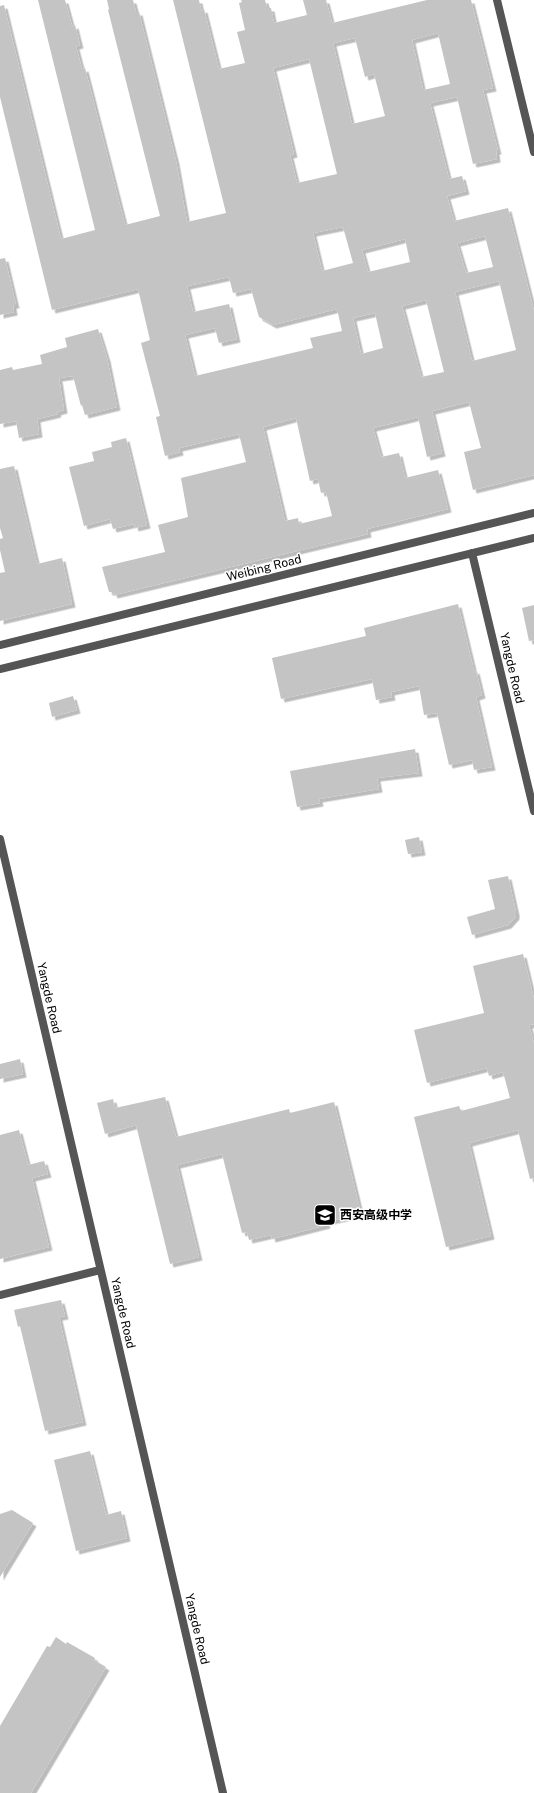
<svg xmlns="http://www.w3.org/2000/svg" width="534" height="1793" viewBox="0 0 534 1793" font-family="'Public Sans','Noto Sans SC',sans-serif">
<defs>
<filter id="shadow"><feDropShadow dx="3.5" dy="3.5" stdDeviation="0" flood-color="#0004"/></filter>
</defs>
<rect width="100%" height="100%" fill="#fff"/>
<path fill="#c4c4c4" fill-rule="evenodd" filter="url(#shadow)" d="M38,0H65L72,26L75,25L80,45L76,46L82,69L85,68L125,225L160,216L108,10L109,9L107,0H133L136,12H139L176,161L187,222L226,213L173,0H199L201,10L204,9L219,69L245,63L237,32L245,30L239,3L242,2L241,0H265L267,8H271L274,23L307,15L303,0H326L332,23L427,0H471L493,88L483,90L498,151H496L497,159L473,164L457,97L430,103L449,179L462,176L466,191L447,196L454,221L508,208L534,311V475L473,490L464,452L481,448L469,402L432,411L442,453L427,457L418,417L373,428L381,457L399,453L405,478L438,470L448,509L367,529L368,534L114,595L113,592H109L102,567L165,552L158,525L188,517L181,478L246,462L239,434L179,448L180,452L165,456L156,417L160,416L141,343L150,340L138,289L52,310L0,97V6L4,5L61,239L95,230ZM438,33L450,84L423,90L412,40ZM355,38L365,77L374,74L385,116L352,124L333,43ZM309,59L337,174L297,183L290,155L294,154L273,68ZM343,227L353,263L322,271L313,233ZM485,236L493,267L466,273L457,243ZM405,239L410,262L368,272L362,250ZM229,277L233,293L251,289L259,317L273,325L337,309L342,331L310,338L313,348L195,376L185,335L215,328L219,343L237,339L229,304L193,312L187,286ZM499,281L516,350L472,361L455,292ZM426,300L444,372L421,377L402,306ZM375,313L383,348L361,354L353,318ZM296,418L310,481L318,479L321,493L326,492L332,516L299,524L298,518L285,521L263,427Z
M5,258L16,305H13L14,312L0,315V259Z
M98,329L107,358L117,407L85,415L82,405L81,406L73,376L59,378L64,410L57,412L58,414L37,419L39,434L19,438L16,421L0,424V370L12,367L13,370L42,364L40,355L67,347L65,338Z
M126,438L147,525L135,528L134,524L113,529L110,519L84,526L69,467L94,461L92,452L112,447L111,442Z
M14,466L37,564L62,558L72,604L0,621V573L5,572L0,550V539L3,538L0,528V469Z
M458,604L474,671L476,670L482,695L476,697L492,767L474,770L472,760L449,765L437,713L424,715L419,686L391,692L392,697L376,700L372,679L281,699L272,658L366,636L364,628Z
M534,605V640L529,641L522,608Z
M73,696L77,710L52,717L49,703Z
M415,749L419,773L377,778L379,789L319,799L320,803L297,807L290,771Z
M419,837L422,852L408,854L405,840Z
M508,876L516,912V916L508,925L472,935L467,917L495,909L488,880Z
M523,954L534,999V1024L529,1025L534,1044V1178L530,1179L518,1130L469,1143L491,1236L446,1247L414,1117L459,1106L461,1111L510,1098L503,1072L489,1076L487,1068L427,1083L414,1030L484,1013L473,966Z
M20,1059L23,1074L0,1079V1064Z
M165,1097L176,1137L289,1109L290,1113L334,1102L361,1214L326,1222L327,1225L272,1239L271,1235L249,1240L247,1232L242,1233L222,1154L177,1165L199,1257L170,1264L136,1125L105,1134L97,1103L113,1099L115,1108Z
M19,1130L28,1165L44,1161L48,1174L32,1178L49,1247L0,1259V1135Z
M61,1300L65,1316L59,1317L83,1422L45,1431L20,1326L18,1327L14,1310Z
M90,1451L106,1515L121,1511L127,1538L76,1551L54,1460Z
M12,1510L33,1523L0,1577V1514Z
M56,1637L66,1644L67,1642L95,1658L94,1660L106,1667L31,1793H0V1726L47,1646L50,1647Z"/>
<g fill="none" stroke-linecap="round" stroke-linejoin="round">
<path stroke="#555" stroke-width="8" d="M497,0L534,152
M472,553L534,811
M0,645L534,513
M0,669L534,538
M0,839L223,1793
M0,1295L100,1270"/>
</g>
<defs>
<g id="school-square" transform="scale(1.15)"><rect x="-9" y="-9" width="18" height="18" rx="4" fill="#000" stroke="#fff"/><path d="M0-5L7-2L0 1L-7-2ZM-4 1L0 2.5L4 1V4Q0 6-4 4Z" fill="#fff"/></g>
</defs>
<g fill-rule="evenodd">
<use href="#school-square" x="325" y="1215"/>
</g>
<g text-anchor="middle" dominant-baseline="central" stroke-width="3" stroke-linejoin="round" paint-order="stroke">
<g font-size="12" fill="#000" stroke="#fff">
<text transform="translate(264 568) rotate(-14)">Weibing Road</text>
<text transform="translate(512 668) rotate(77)">Yangde Road</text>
<text transform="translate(49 998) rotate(77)">Yangde Road</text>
<text transform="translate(123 1313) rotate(77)">Yangde Road</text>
<text transform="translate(197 1629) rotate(77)">Yangde Road</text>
</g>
<g font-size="12" font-weight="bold" fill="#000" stroke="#fff" text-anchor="start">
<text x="340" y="1215">西安高级中学</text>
</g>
</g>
</svg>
